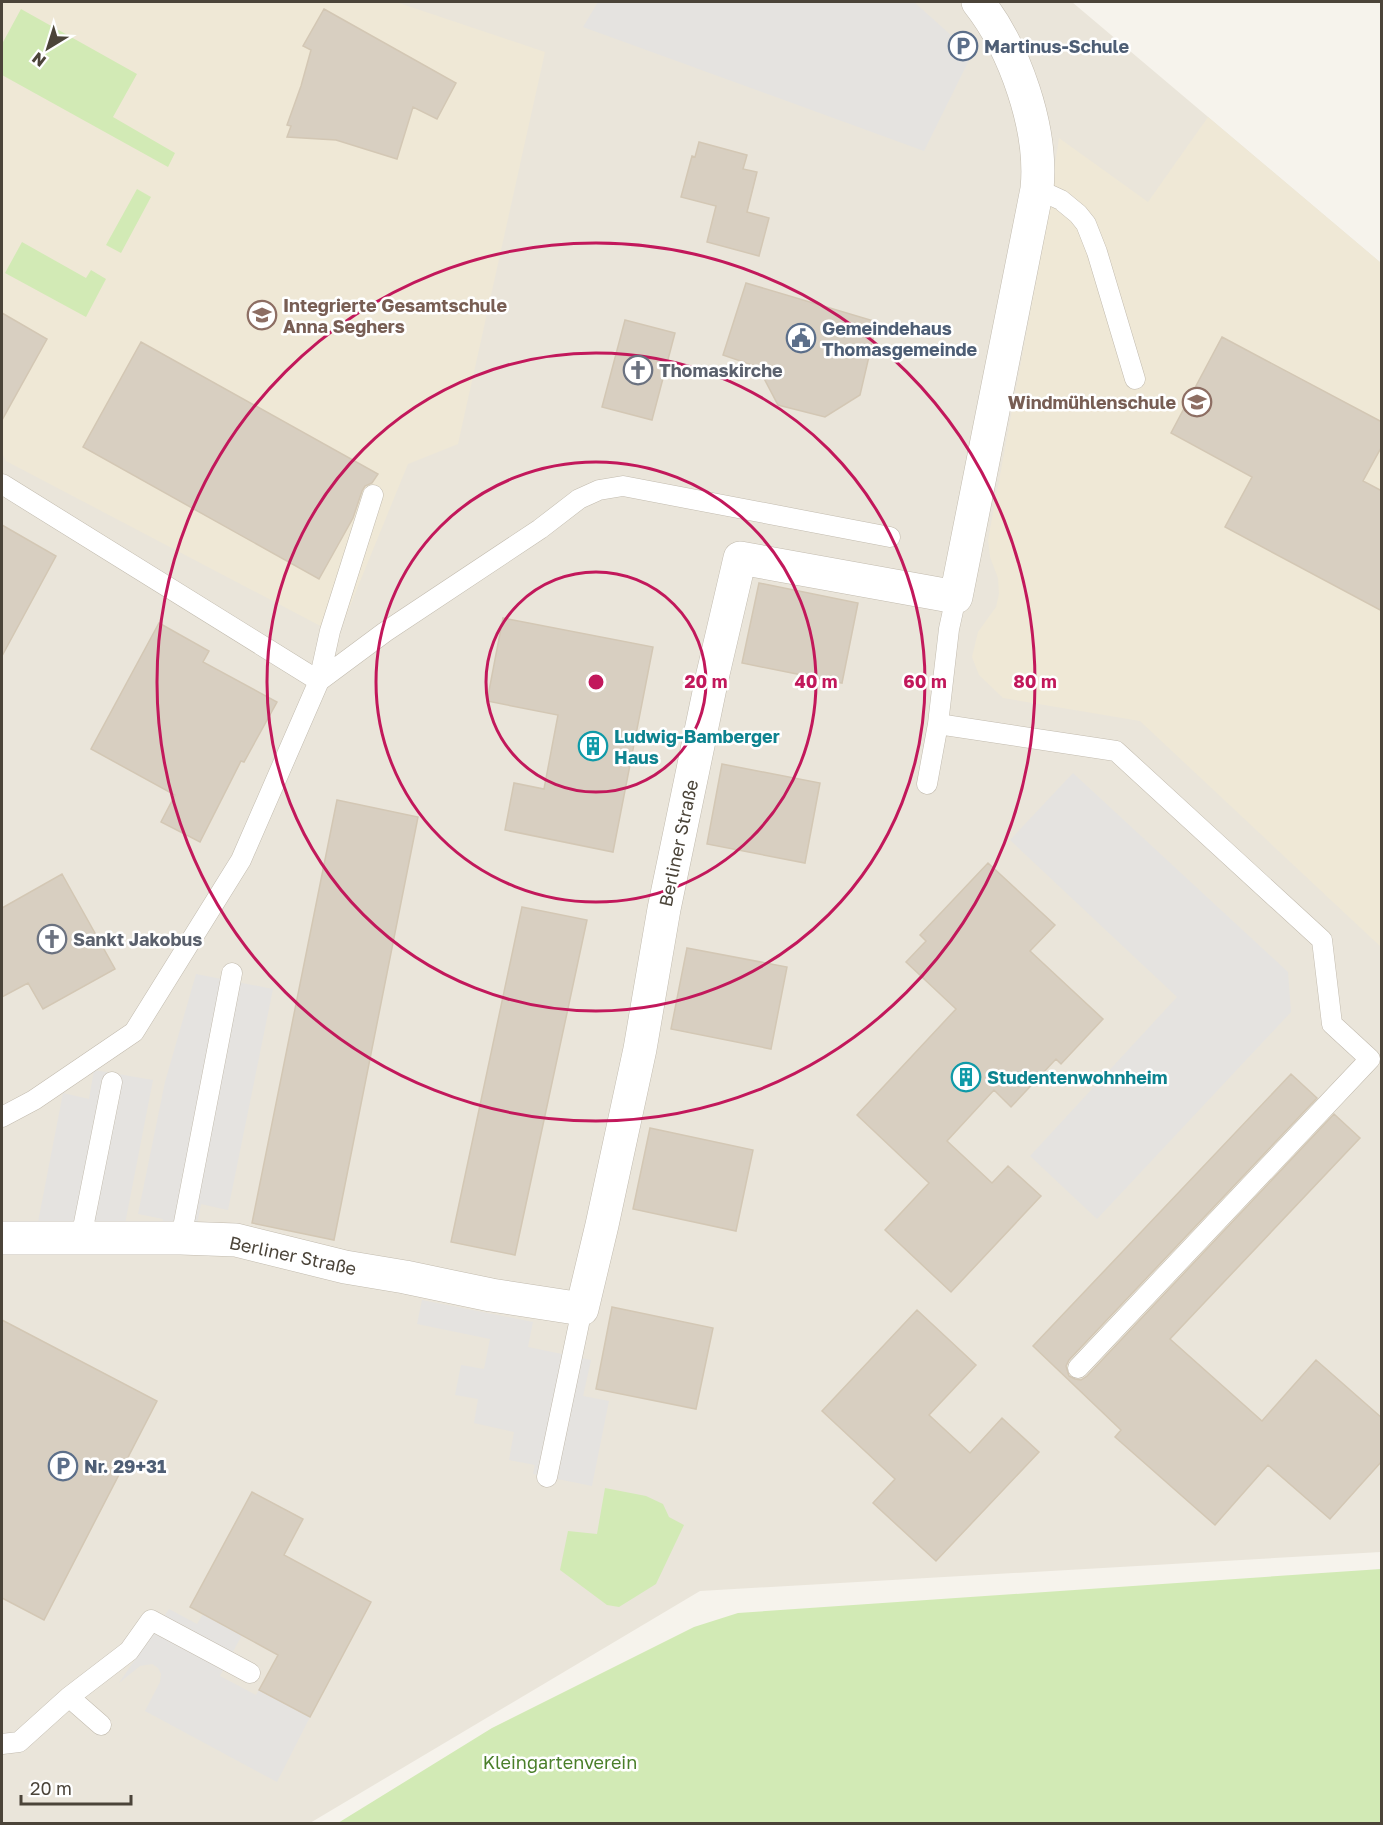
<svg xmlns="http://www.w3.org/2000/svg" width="1383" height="1825" viewBox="0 0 1383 1825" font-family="'Golos Text',sans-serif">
<rect width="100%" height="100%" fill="#f6f3ec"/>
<path fill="#eae5da" d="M2,2H1072L1381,263V1552L700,1591L310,1823L2,1824Z"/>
<path fill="#efe8d6" d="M2,2H396L545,52L458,444L408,464L341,628L330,631L6,461L2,453Z
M1208,117L1381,263V947L1140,721L1003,698L979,675L972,657L978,632L996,607L999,594L998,578L990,557L988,540L1041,254L1059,138L1148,202Z"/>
<path fill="#d2eab5" d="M21,9L137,74L113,117L175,153L168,167L2,75V44Z
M137,189L151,197L121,253L106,245Z
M22,242L86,278L91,270L106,279L86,317L5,273Z
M605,1488L646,1496L663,1504L669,1517L684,1525L656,1584L619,1607L607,1605L560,1570L568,1531L597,1534Z
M1381,1569V1823H338L492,1728L694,1627L738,1613Z"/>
<path fill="#e5e3e0" d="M598,2H914L972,54L924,151L583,27Z
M1073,773L1288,972L1291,1012L1097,1219L1030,1156L1177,997L1010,840Z
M196,974L273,989L228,1210L201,1204L197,1225H162L163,1219L138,1214L165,1082Z
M94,1070L153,1080L125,1224L38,1222L63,1093L89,1099Z
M422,1300L533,1322L528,1347L591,1360L583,1396L609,1401L592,1486L533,1474L535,1465L509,1460L514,1432L474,1423L478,1399L455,1395L461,1365L484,1369L490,1339L417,1324Z
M169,1609L197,1624L203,1614L242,1635L220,1676L256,1695L259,1690L310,1717L277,1782L145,1711L160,1682L161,1674L158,1668L152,1664L140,1666L119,1683Z"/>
<path fill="#d8cfc1" stroke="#d3c7b4" stroke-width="1.5" d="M324,9L456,83L437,119L413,107L397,159L336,140L287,137L291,126L287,125L301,86L311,50L303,46Z
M699,142L747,155L743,169L757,172L747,212L769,218L759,256L707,242L716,206L681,197L692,156L695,157Z
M746,283L877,322L860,395L825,417L778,405L758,367L723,355Z
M2,313L47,339L2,420Z
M625,320L675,333L652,420L602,407Z
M1222,337L1382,422V446L1363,481L1382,491V611L1225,527L1252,477L1171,433Z
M141,342L378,474L372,483L365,486L362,491L353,518L319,579L83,447Z
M2,525L56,556L2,656Z
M759,583L858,603L842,683L742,663Z
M503,618L653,647L613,852L505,830L514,783L544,789L558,715L487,701Z
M159,623L209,651L203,662L277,702L244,762L241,761L200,842L161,822L175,795L91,749Z
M722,764L820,783L805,863L707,844Z
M337,800L418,817L334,1240L252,1223Z
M988,863L1055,925L1030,951L1103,1019L1061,1064L1056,1059L1011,1107L994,1090L947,1141L992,1183L1008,1166L1041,1196L951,1292L885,1230L929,1183L857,1115L956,1009L906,962L926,941L920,935Z
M62,874L115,969L43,1009L28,983L2,997V908Z
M522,907L587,920L515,1255L451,1242Z
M687,948L787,967L771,1049L671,1029Z
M1291,1074L1317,1098L1069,1360L1066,1366L1069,1376L1075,1379L1081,1380L1087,1376L1334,1114L1360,1138L1170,1339L1262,1421L1316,1360L1382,1418V1461L1330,1519L1268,1465L1215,1525L1115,1437L1121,1430L1033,1346Z
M650,1128L753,1150L736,1231L633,1209Z
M612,1307L713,1328L696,1409L596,1389Z
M917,1310L976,1365L929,1415L970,1453L1002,1418L1039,1452L936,1561L873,1503L895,1479L822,1411Z
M2,1320L157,1401L44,1620L2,1598Z
M252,1492L303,1519L284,1555L371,1602L310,1717L259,1690L278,1655L190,1607Z"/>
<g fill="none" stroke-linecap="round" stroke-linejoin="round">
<g stroke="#c2bbae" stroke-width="21">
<path id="service" d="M1037,189L1061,200L1078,214L1086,224L1097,252L1135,379
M2,484L319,681L330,631L373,495
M956,597L949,629L938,724L1116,751L1322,940L1332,1024L1370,1059L1078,1368
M927,784L938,724
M2,1117L34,1100L134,1032L241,860L319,681L385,632L540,529L579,499L599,490L623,486L890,537
M81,1238L112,1082
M181,1238L232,973
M547,1477L582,1309
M69,1697L101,1725
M2,1744L19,1742L69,1697L129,1651L151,1620L250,1673"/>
</g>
<g stroke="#c2bbae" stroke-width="34">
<path id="minor" d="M2,1238H181L236,1240L345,1267L405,1277L491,1295L582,1309L602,1225L640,1049L664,909L712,678L740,558L956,597L1037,189C1043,129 1015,49 978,2"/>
</g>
<use href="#service" stroke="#fff" stroke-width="20"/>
<use href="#minor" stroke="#fff" stroke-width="33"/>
</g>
<g fill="none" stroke="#c2185b" stroke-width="3">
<circle cx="596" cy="682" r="110"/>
<circle cx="596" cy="682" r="220"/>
<circle cx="596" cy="682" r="329"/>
<circle cx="596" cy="682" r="439"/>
</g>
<defs>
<g id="parking-ring" transform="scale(1.5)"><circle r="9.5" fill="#fff" stroke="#5c6f8a" stroke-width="1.5"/><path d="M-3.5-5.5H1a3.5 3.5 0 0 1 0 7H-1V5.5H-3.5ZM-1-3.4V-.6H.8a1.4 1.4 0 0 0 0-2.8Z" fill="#5c6f8a"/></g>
<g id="school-ring" transform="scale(1.5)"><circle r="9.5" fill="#fff" stroke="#8d6e63" stroke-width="1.5"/><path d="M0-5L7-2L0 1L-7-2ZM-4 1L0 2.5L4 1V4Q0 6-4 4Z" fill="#8d6e63"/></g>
<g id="civic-ring" transform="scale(1.5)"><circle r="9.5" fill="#fff" stroke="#5c6f8a" stroke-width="1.5"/><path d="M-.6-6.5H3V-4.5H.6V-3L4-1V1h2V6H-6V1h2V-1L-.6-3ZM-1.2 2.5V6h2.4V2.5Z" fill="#5c6f8a"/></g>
<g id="church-ring" transform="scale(1.5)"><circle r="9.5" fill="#fff" stroke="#6b7280" stroke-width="1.5"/><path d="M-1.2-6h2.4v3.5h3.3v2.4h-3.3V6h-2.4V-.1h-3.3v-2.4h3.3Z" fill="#6b7280"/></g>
<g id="building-ring" transform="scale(1.5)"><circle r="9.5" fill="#fff" stroke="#0f9aa8" stroke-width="1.5"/><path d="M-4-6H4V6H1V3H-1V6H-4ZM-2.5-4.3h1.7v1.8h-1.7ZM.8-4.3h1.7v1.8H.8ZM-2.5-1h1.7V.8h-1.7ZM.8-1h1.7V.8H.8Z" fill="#0f9aa8"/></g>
</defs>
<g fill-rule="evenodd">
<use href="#parking-ring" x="963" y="46"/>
<use href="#school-ring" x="262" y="315"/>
<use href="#civic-ring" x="801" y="338"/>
<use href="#church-ring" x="638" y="370"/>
<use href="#school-ring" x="1197" y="402"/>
<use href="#building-ring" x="593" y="746"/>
<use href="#church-ring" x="52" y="939"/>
<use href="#building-ring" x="966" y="1077"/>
<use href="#parking-ring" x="63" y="1466"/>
</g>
<g text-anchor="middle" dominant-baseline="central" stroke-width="5" stroke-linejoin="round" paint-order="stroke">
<g font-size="18" font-weight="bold" fill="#4e5e75" stroke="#fff" text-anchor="start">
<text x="984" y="46">Martinus-Schule</text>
<text x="822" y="328">Gemeindehaus<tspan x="822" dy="21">Thomasgemeinde</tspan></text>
<text x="84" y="1466">Nr. 29+31</text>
</g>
<g font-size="18" font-weight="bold" fill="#785e54" stroke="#fff" text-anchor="start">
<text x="283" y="305">Integrierte Gesamtschule<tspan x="283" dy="21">Anna Seghers</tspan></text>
<text x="1176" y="402" text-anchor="end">Windmühlenschule</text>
</g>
<g font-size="18" font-weight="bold" fill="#5b616d" stroke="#fff" text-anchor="start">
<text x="659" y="370">Thomaskirche</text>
<text x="73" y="939">Sankt Jakobus</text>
</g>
<g font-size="18" font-weight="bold" fill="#0d838f" stroke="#fff" text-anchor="start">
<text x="614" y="736">Ludwig-Bamberger<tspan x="614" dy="21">Haus</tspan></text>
<text x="987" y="1077">Studentenwohnheim</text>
</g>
<g font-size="18" fill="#4b4439" stroke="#fff">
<text transform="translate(678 843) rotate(-78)">Berliner Straße</text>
<text transform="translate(293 1255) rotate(12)">Berliner Straße</text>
</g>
<g font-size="18" fill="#4a7f2a" stroke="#fff">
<text x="560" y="1762">Kleingartenverein</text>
</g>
</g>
<circle cx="596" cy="682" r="9" fill="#c2185b" stroke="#fff" stroke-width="3"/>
<g font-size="18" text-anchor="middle" font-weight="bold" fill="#c2185b" stroke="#fff" stroke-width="5" stroke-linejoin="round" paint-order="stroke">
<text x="706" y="688">20 m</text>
<text x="816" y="688">40 m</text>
<text x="925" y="688">60 m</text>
<text x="1035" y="688">80 m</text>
</g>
<rect width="1383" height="1825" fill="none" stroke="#4b4439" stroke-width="6"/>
<g transform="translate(48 48) rotate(218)" stroke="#ffffff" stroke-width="4.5" paint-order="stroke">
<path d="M0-4.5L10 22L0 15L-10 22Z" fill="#4b4439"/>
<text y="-9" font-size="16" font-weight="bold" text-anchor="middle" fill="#4b4439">N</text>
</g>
<path d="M21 1795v9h110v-9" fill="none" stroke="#4b4439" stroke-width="3"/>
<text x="30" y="1795" font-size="18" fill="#4b4439" stroke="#ffffff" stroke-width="4.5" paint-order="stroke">20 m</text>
</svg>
